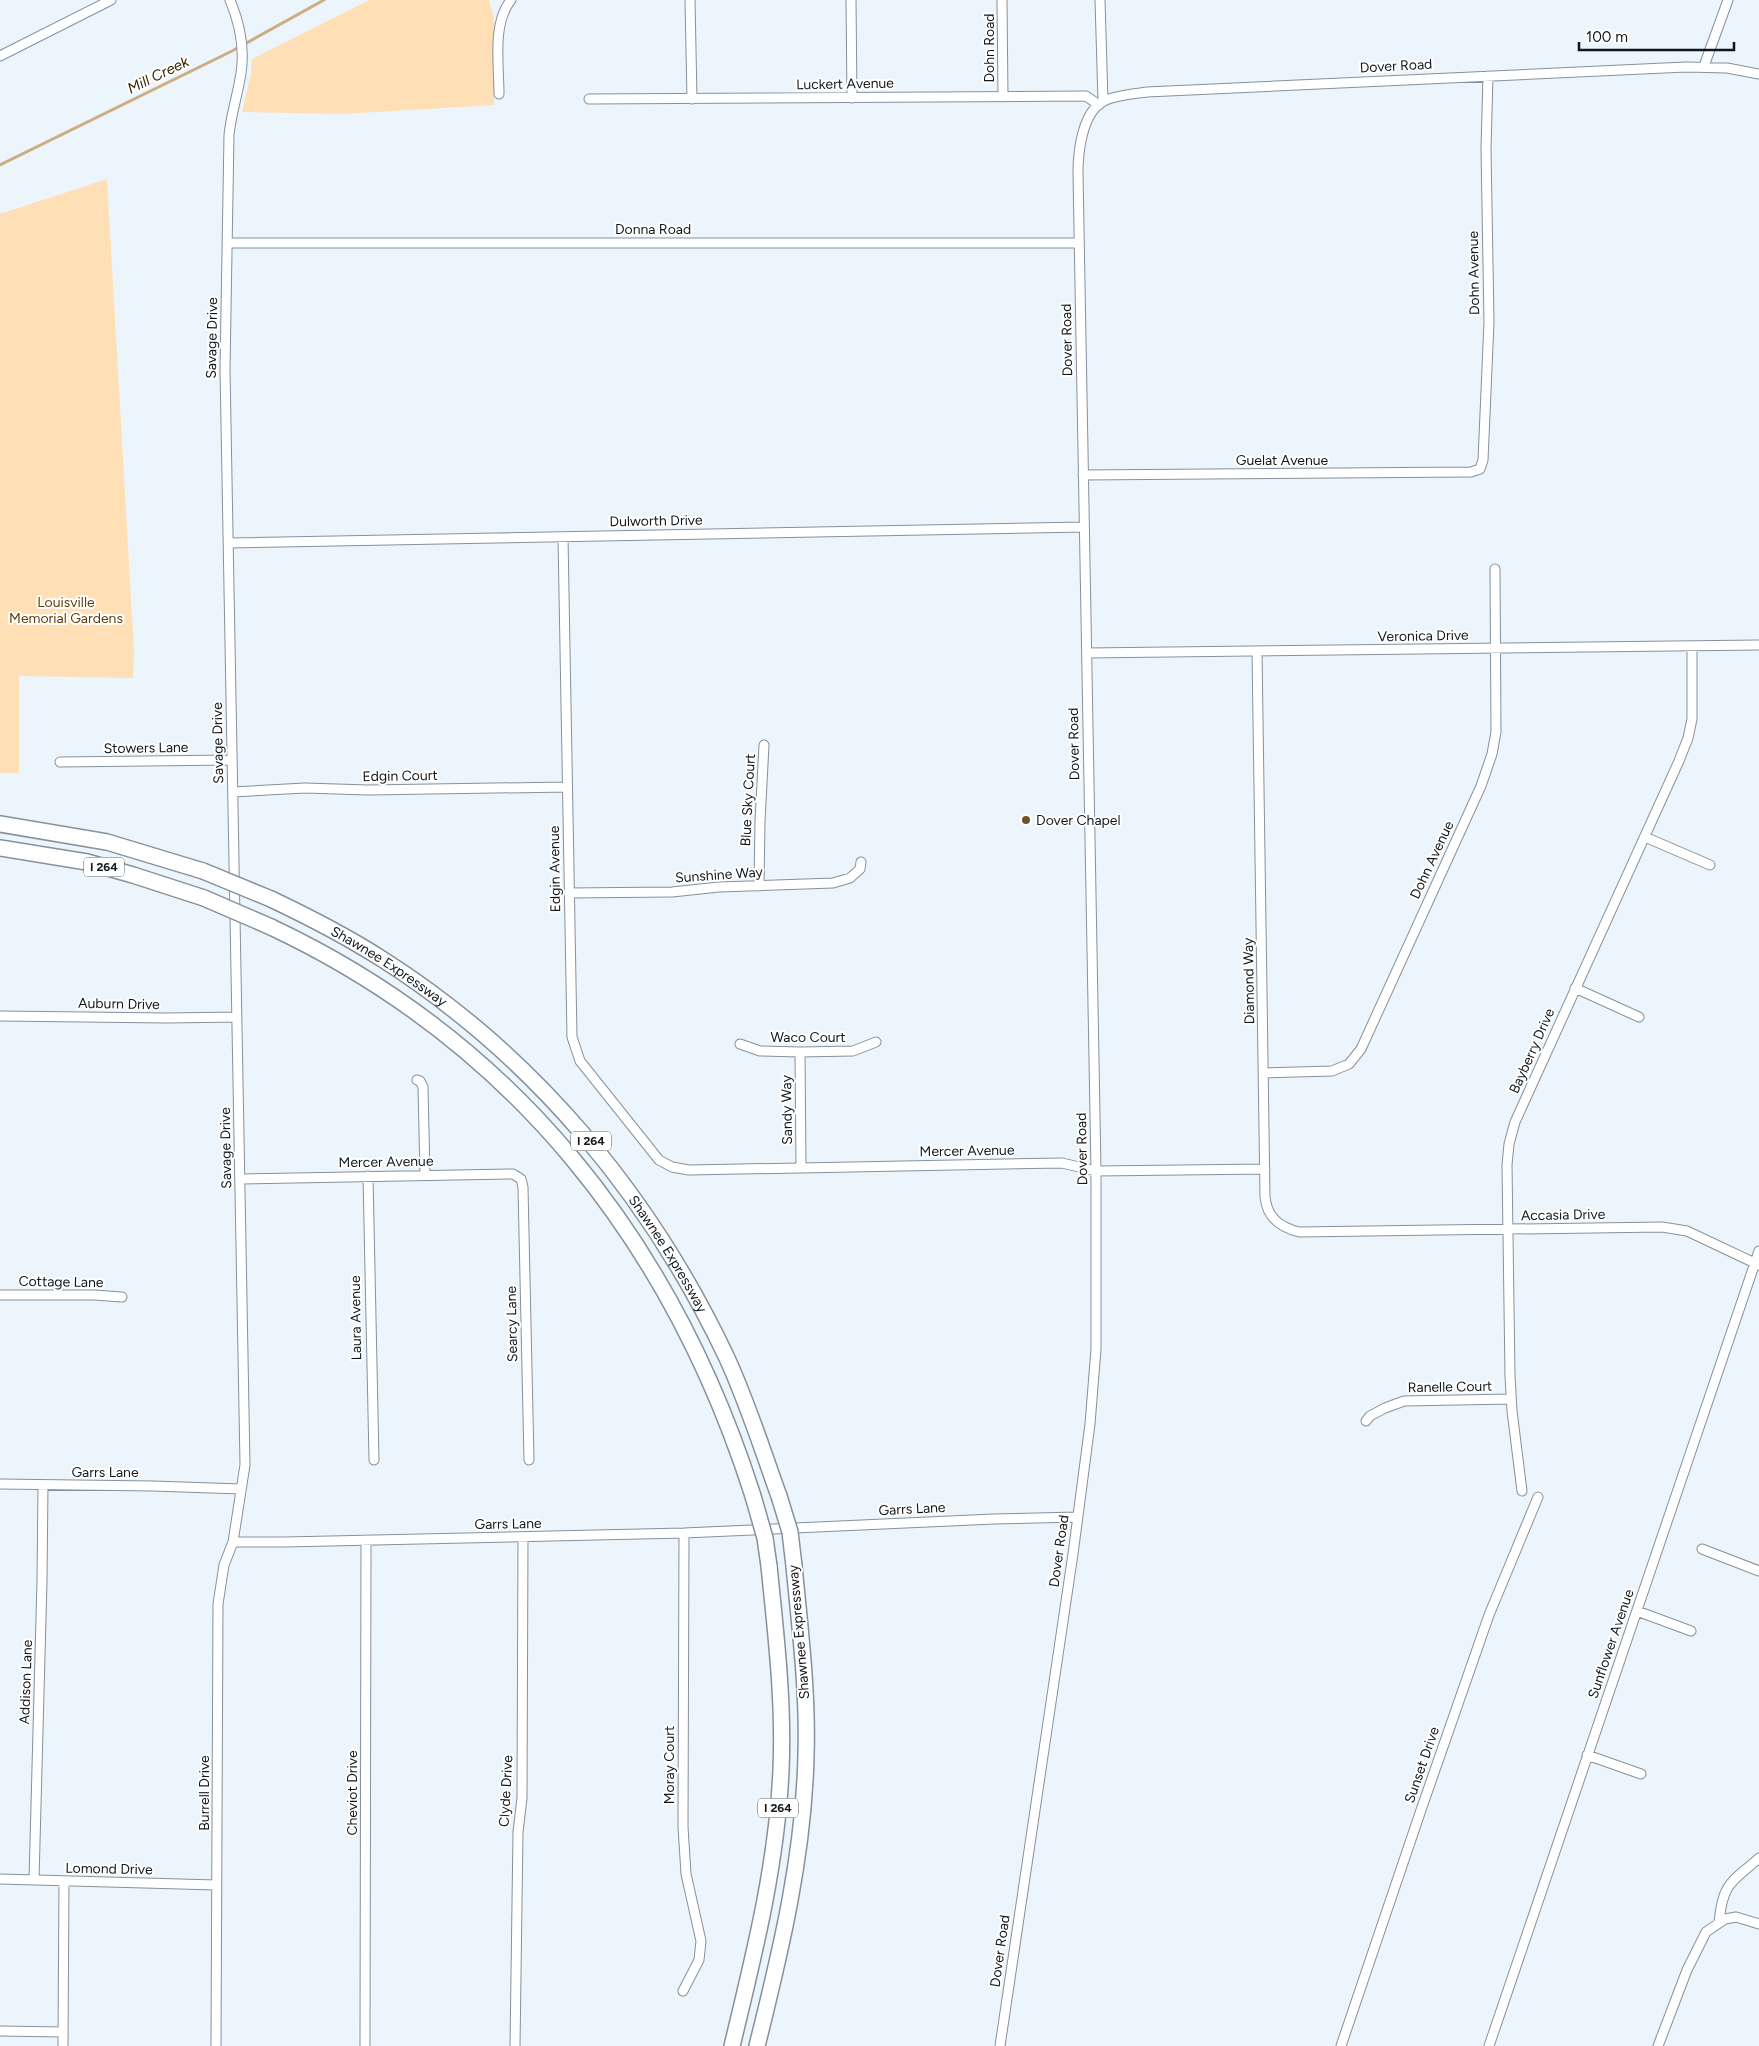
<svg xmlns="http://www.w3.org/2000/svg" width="1759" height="2046" viewBox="0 0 1759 2046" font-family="Figtree,sans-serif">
<rect width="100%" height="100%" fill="#edf5fc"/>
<path fill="#ffdfb5" d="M369,0H489L494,18V105L343,114L242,112L251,73L252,59Z
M107,179L134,651L133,678L19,676V773H0V214Z"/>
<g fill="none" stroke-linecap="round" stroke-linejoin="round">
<path stroke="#cdad82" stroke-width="3" d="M0,165L232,51L324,0"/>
<g stroke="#85919d" stroke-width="11">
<path id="street" d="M690,0L692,99
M851,0L852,98
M1002,0L1003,97
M1100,0L1103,101
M0,56L111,0
M1704,66L1728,0
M499,94C499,65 492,23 511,0
M589,99L1086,96L1099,105
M227,243H1078
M1083,475L1471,472L1480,469L1483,460L1489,322L1486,149L1488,76
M563,537L572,1037L580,1061L659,1160L672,1167L689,1170L1062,1163L1096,1171L1265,1169
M228,543L1084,527
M1257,651L1265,1197C1267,1217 1279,1227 1299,1232L1662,1227L1687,1231L1759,1265
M1087,653L1759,645
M60,762L232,760
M233,792L305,788L368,790L567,787
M1645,837L1710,865
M759,886L760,821L764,745
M569,893L672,892L719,887L833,883L850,878L860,869L861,862
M1575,988L1639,1017
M0,1016L167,1018L237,1017
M740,1044L760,1051L800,1052L853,1051L876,1042
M800,1052L801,1168
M1264,1073L1332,1071L1349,1064L1361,1049L1481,786L1492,754L1496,732L1495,569
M417,1080L420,1081L423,1087L425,1175
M368,1176L374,1460
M241,1179L513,1174L521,1179L523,1187L529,1460
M0,1295H94L122,1297
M1366,1421L1370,1416L1385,1408L1404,1401L1511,1399
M0,1484L153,1486L241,1489
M1522,1491L1512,1411L1510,1376L1507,1165L1509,1144L1515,1122L1679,761L1688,738L1692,719V646
M233,1542H285L684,1533L994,1519L1077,1517
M1702,1549L1759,1571
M1637,1611L1691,1631
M1587,1755L1641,1774
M0,1879L216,1885
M34,1880L42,1581L43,1485
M1719,1922C1723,1882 1731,1883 1759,1858
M683,1991L699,1960L701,1941L686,1874L683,1827L684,1533
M0,2031L63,2032
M63,2046L64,1882
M216,2046L218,1604L224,1565L233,1542L245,1465L225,369L229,135C231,114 238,94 241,73C245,47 240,24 230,0
M365,2046L366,1540
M515,2046L518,1832L522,1798L523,1537
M1000,2046L1073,1554L1090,1424L1096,1349V1171L1078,173C1078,152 1082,112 1104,101C1116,95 1133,94 1147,92L1686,67L1727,68L1759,74
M1341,2046L1421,1810L1489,1615L1538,1497
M1489,2046L1759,1251
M1658,2046L1687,1970L1706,1932L1725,1919L1736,1917L1759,1924"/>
</g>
<g stroke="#85919d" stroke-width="18">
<g id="highway">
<path d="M0,824L107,842L203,871"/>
<path d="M0,848L87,862L133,875L204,898"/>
<path id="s1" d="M271,899C309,917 346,936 382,959C533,1055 649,1194 726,1356C747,1401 762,1449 779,1496"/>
<path d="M271,927C515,1042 672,1242 753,1496"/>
<path d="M732,2046C754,1955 777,1864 781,1770C784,1702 776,1635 769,1566"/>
<path d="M757,2046C781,1950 804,1854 806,1755C808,1692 800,1629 794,1566"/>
</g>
</g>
<use href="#street" stroke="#fff" stroke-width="9"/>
<use href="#highway" stroke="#fff" stroke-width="15"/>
<g stroke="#85919d" stroke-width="18" stroke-linecap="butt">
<path id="highway-bridge" d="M203,871L271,899
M204,898L271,927
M753,1496L765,1538L769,1566
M779,1496L790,1532L794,1566"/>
</g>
<use href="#highway-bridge" stroke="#fff" stroke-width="15"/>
</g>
<circle fill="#715227" stroke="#fff" stroke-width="2" cx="1026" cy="820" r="5"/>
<g text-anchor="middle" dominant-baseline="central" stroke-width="4" stroke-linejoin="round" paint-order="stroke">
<g fill="#fff" stroke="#595d5f" stroke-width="1">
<rect x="84" y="857.5" width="40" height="19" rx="4"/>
<rect x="571" y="1131.5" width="40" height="19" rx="4"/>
<rect x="758" y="1798.5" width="40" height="19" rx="4"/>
</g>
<g font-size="12" font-weight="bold" fill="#12171b">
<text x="104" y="867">I 264</text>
<text x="591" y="1141">I 264</text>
<text x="778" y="1808">I 264</text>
</g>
<g font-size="14" fill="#12171b" stroke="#fff">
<text transform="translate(989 48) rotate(-90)">Dohn Road</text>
<text transform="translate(1396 66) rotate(-3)">Dover Road</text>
<text transform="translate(845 84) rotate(-1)">Luckert Avenue</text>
<text x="653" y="229">Donna Road</text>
<text transform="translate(1474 273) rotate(-91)">Dohn Avenue</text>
<text transform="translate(212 338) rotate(-89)">Savage Drive</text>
<text transform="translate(1067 340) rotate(-91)">Dover Road</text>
<text x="1282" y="460">Guelat Avenue</text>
<text transform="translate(656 521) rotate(-1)">Dulworth Drive</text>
<text transform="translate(1423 636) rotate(-1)">Veronica Drive</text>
<text transform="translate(218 743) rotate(-91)">Savage Drive</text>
<text transform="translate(1074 744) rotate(-91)">Dover Road</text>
<text transform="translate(146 748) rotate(-1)">Stowers Lane</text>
<text transform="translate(400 776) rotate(-1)">Edgin Court</text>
<text transform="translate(748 800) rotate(-87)">Blue Sky Court</text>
<text transform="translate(1432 860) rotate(-65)">Dohn Avenue</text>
<text transform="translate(555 869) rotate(-91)">Edgin Avenue</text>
<text transform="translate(719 875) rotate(-4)">Sunshine Way</text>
<text stroke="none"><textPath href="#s1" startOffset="136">Shawnee Expressway</textPath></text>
<text transform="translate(1249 981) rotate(-91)">Diamond Way</text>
<text transform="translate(119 1004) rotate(1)">Auburn Drive</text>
<text x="808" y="1037">Waco Court</text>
<text transform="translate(1532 1051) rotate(-66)">Bayberry Drive</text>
<text transform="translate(787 1110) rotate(-91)">Sandy Way</text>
<text transform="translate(226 1148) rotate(-91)">Savage Drive</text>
<text transform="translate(1082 1149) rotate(-91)">Dover Road</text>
<text transform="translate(967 1151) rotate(-1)">Mercer Avenue</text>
<text transform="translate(386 1162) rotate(-1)">Mercer Avenue</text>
<text transform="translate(1563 1215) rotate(-1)">Accasia Drive</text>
<text stroke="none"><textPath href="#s1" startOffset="541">Shawnee Expressway</textPath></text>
<text transform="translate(61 1282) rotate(1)">Cottage Lane</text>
<text transform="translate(356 1318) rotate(-91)">Laura Avenue</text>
<text transform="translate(512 1324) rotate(-91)">Searcy Lane</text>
<text transform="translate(1450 1387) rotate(-1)">Ranelle Court</text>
<text x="105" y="1472">Garrs Lane</text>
<text transform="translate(912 1509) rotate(-3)">Garrs Lane</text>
<text transform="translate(508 1524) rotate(-1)">Garrs Lane</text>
<text transform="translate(1059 1551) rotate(-82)">Dover Road</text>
<text transform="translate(799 1632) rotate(-95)">Shawnee Expressway</text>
<text transform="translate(1611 1644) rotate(-71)">Sunflower Avenue</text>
<text transform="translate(26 1682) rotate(-88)">Addison Lane</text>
<text transform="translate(669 1765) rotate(-90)">Moray Court</text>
<text transform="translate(1422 1765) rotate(-71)">Sunset Drive</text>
<text transform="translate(506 1791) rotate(-87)">Clyde Drive</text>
<text transform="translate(204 1793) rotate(-90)">Burrell Drive</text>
<text transform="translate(352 1793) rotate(-90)">Cheviot Drive</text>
<text transform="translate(109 1869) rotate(1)">Lomond Drive</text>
<text transform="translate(1000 1951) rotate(-82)">Dover Road</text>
</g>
<g font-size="14" fill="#5d3d06" stroke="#fff">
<text x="66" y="602">Louisville<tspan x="66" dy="16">Memorial Gardens</tspan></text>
</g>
<g font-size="14" fill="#12171b" stroke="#fff" text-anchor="start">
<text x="1036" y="820">Dover Chapel</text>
</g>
<g font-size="15" font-style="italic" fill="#3d2703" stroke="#fff">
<text transform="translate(158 75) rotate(-26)">Mill Creek</text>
</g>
</g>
<path d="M1579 42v8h155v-8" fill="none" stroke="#12171b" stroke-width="2.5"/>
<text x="1586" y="42" font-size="15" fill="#12171b" stroke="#ffffff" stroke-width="4" paint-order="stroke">100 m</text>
</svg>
